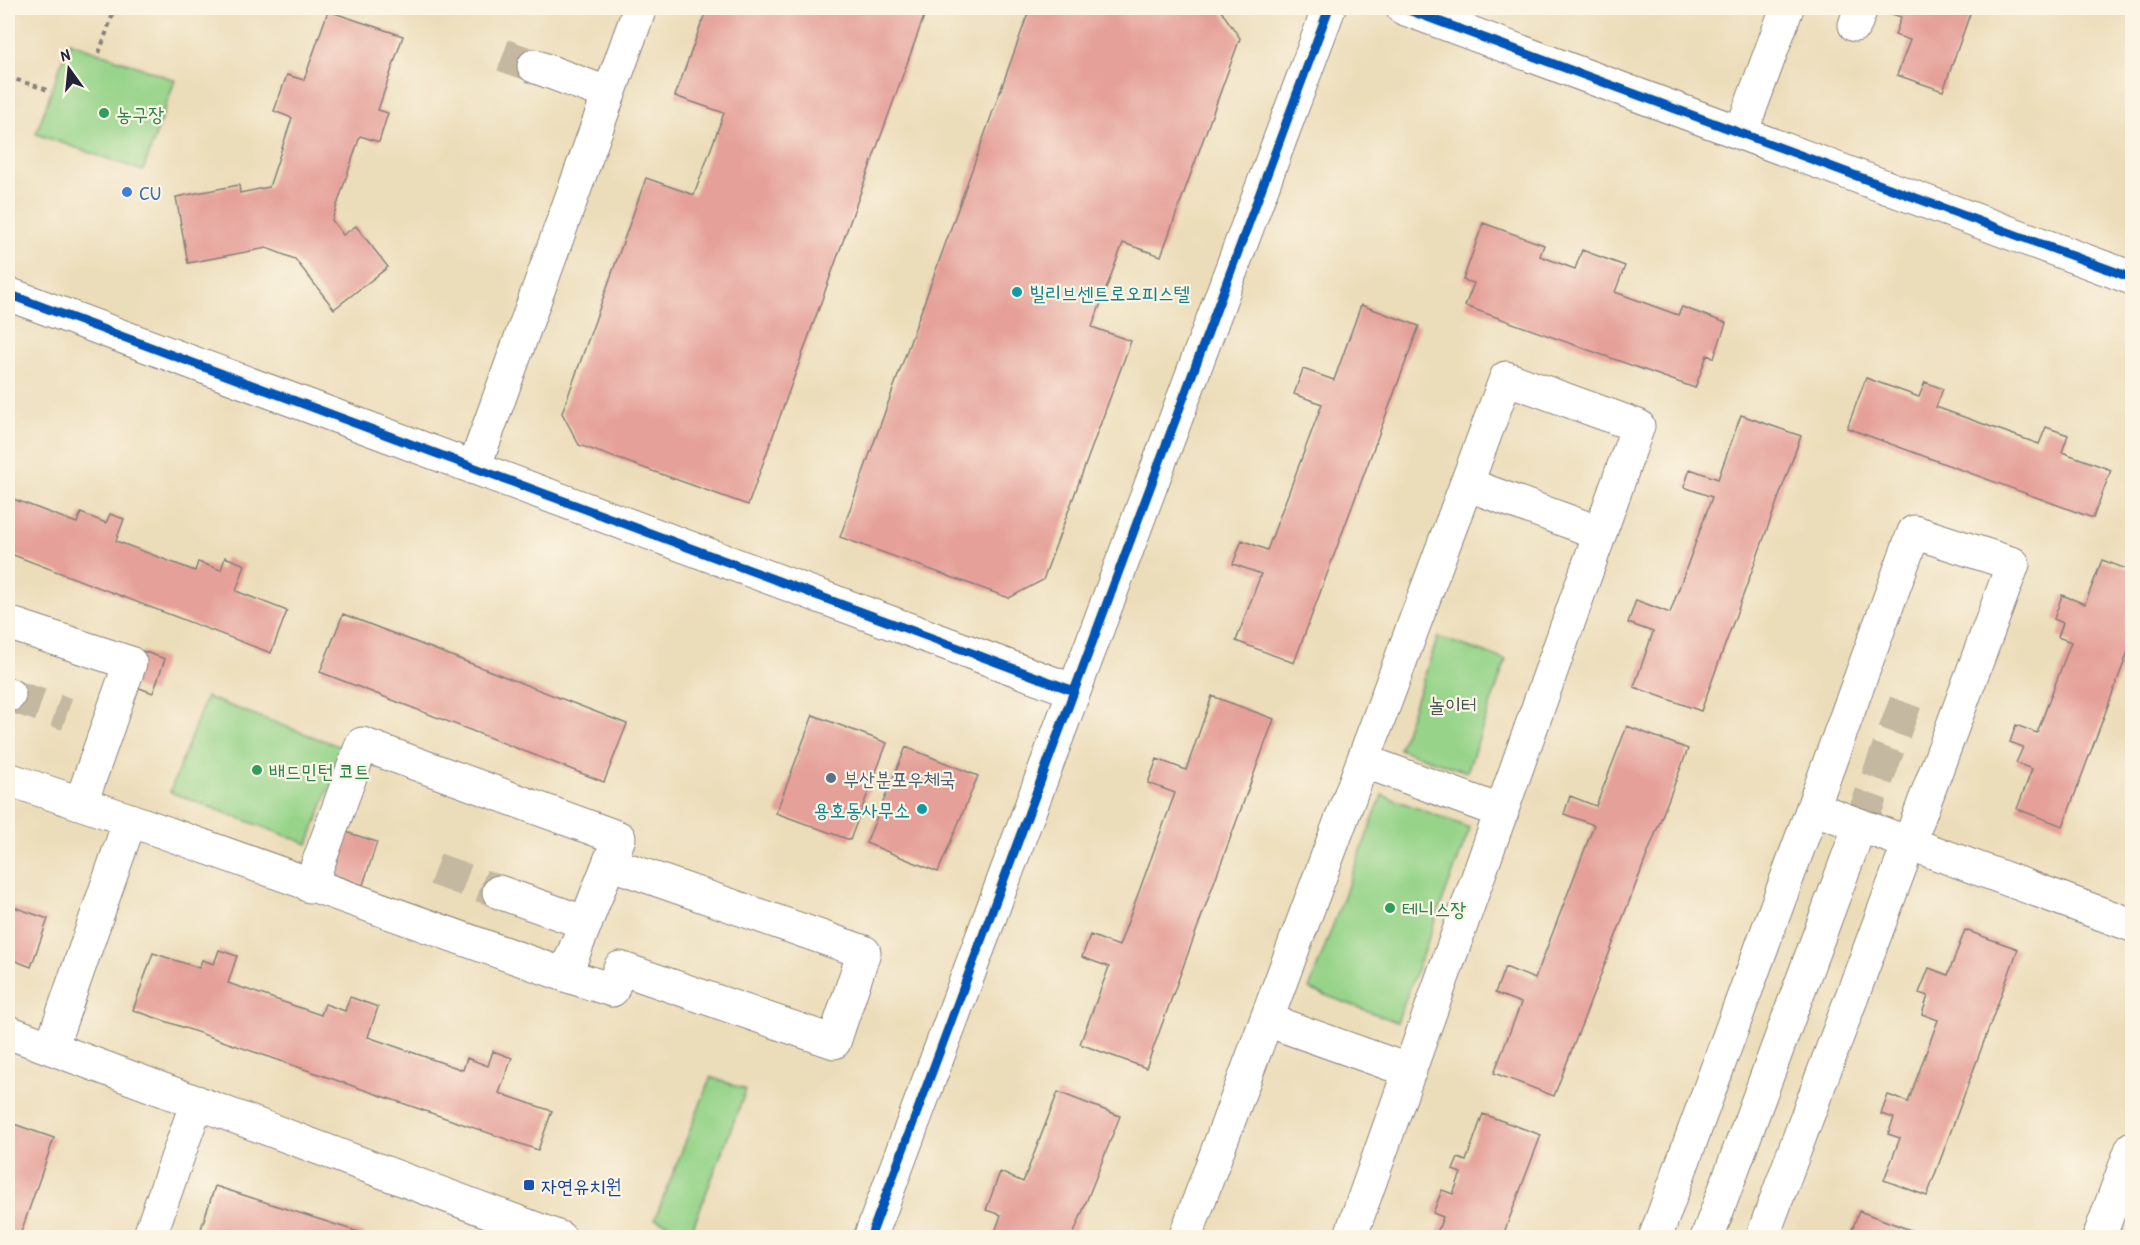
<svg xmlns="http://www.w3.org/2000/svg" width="2140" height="1245" viewBox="0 0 2140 1245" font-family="'Patrick Hand','Poor Story',sans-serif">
<rect width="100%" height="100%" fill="#fcf5e5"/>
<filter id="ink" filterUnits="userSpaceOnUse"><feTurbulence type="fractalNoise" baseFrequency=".0167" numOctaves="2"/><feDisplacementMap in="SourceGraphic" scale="12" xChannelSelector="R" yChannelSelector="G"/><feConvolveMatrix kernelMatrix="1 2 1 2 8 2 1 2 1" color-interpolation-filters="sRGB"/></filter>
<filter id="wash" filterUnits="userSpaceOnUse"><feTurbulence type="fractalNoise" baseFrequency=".008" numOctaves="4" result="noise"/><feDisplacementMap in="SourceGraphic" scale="24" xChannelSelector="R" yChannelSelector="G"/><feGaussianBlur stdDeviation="1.35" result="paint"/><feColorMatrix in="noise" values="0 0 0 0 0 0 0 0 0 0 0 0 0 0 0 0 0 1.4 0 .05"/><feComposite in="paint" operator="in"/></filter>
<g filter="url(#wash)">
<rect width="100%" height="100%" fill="#ecddba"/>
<path fill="#97d48a" stroke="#5c7b62" stroke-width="1.5" d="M69,42L175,80L143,171L36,134Z
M1438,637L1506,660L1467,772L1399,749Z
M206,697L344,748L308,844L170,792Z
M1382,795L1470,828L1397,1022L1309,989Z
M711,1077L746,1090L691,1232L655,1219Z"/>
<g id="blocks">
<path fill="#e5a099" d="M707,8H927L748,505L579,445L562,413L646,178L694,195L724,113L675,96Z
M1030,8H1219L1240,38L1161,256L1123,243L1092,327L1131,341L1043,580L1009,598L840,537Z
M1891,8H1972L1943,91L1897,75L1910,40L1895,35L1901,17L1889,13Z
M328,11L403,36L378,110L388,113L379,142L360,136L332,220L343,235L356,226L388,267L334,309L295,259L267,248L188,263L176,197L239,185L240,193L269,187L292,118L274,111L287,75L304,80Z
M1483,223L1544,245L1540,256L1575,269L1582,250L1625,266L1615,292L1678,315L1682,307L1726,323L1714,358L1707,355L1695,388L1465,306L1474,283L1463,280Z
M1361,305L1419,326L1294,663L1236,641L1261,574L1233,564L1242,540L1267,550L1322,404L1294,394L1303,369L1334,380Z
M1866,378L1919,397L1925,382L1943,389L1936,407L2039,444L2046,427L2068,435L2062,452L2111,470L2093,518L1847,428Z
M1741,415L1801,436L1701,711L1634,687L1653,632L1628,623L1636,600L1670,613L1712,497L1684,487L1690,469L1718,479Z
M8,497L77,523L81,513L106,523L110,514L124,519L116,541L195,571L198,562L221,570L225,557L245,565L236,591L287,611L271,653L8,553Z
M2102,560L2132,571V641L2063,826L2017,809L2032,769L2016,763L2023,747L2010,742L2016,725L2037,733L2071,642L2058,637L2063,623L2054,619L2062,595L2085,604Z
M343,614L627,724L604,782L320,672Z
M143,651L165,659L153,693L131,685Z
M1212,696L1274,719L1146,1068L1080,1044L1109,967L1082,957L1090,935L1119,946L1175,793L1148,783L1157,759L1186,770Z
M813,715L887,743L850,840L776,813Z
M1627,726L1688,749L1554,1096L1494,1073L1521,1003L1495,993L1505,967L1535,979L1594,825L1564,814L1570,796L1596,806Z
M906,747L978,776L938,872L866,843Z
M346,832L377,842L363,885L332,874Z
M8,905L48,919L31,967L8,958Z
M1965,930L2018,949L1927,1196L1884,1180L1900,1138L1888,1134L1894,1118L1881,1114L1888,1095L1908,1102L1938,1020L1922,1014L1928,996L1919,993L1929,968L1948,975Z
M219,950L237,956L228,983L321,1015L325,1004L345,1011L350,997L378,1007L368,1037L463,1070L467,1058L488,1066L493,1051L512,1058L499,1093L552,1111L538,1150L133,1010L153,953L199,968L202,960L214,964Z
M1058,1092L1120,1116L1072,1238H993L1001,1215L986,1210L1000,1172L1023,1182Z
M1483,1114L1541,1135L1502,1238H1435L1443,1217L1433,1213L1442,1190L1453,1194L1461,1173L1453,1170L1458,1158L1466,1161Z
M8,1122L54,1138L19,1238H8Z
M215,1186L365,1234L364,1238H198Z
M1859,1211L1913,1231L1910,1238H1849Z"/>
</g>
</g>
<g filter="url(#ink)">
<use href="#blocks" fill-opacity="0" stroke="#87807a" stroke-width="1.5"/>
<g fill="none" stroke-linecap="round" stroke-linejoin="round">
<path stroke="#c4b8a1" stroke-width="33" stroke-dasharray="33 16" stroke-linecap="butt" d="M503,55L534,66
M9,695L67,714
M1860,825L1910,690
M435,869L499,892"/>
<g stroke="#87807a" stroke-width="35">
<path id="minor" d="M1403,8L2132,278
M1855,25L1861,8
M534,66L609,94
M1741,133L1787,8
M8,294L1074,691
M474,468L640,8
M1466,484L1600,533
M8,623L130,663L81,803
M8,695H9
M1364,761L1502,812
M8,779L130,820L565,975L612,990L620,968L834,1042L864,952L609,863
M1813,808L2132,925
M310,886L362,744L619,838L565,975
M499,892L586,923
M1267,1020L1410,1071
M8,1032L560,1238
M51,1048L130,820
M149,1238L197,1102
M870,1238L1329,8
M1185,1238L1506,378L1638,426L1350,1238
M1655,1238L1914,532L2013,564L1762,1238
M1707,1238L1860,825
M2099,1238L2132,1148"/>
</g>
<path stroke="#87807a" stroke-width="4" stroke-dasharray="4.5 4.5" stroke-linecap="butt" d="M99,53L115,8
M8,77L51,91"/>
<use href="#minor" stroke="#fff" stroke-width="33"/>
<g stroke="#fcf5e5" stroke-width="13">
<path id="cycleway" d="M1403,8L2132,278
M8,294L1074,691
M870,1238L1329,8"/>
</g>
<use href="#cycleway" stroke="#0057b8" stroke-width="9"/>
</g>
</g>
<g fill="#2e9e5b" stroke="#fcf5e5" stroke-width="2">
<circle cx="104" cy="113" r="6"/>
<circle cx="257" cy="770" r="6"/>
<circle cx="1390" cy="908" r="6"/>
</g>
<circle fill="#3f7fe0" stroke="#fcf5e5" stroke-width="2" cx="127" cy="192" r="6"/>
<g fill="#0f9aa8" stroke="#fcf5e5" stroke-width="2">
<circle cx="1017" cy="292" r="6"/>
<circle cx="922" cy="809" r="6"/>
</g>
<circle fill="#5c6f8a" stroke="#fcf5e5" stroke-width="2" cx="831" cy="778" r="6"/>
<rect fill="#1a4fb4" stroke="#fcf5e5" stroke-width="2" x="523" y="1179" width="12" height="12" rx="3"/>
<g text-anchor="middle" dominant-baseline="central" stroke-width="4.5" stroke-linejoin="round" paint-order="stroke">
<g font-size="20" fill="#27864d" stroke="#fcf5e5" text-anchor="start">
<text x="116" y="113">농구장</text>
<text x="269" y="770">배드민턴 코트</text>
<text x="1402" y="908">테니스장</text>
</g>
<g font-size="20" fill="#366cbe" stroke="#fcf5e5" text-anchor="start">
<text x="139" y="192">CU</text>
</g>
<g font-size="20" fill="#0d838f" stroke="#fcf5e5" text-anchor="start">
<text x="1029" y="292">빌리브센트로오피스텔</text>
<text x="910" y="809" text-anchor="end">용호동사무소</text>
</g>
<g font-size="20" fill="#455753" stroke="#fcf5e5">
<text x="1453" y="704">놀이터</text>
</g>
<g font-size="20" fill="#4e5e75" stroke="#fcf5e5" text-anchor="start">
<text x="843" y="778">부산분포우체국</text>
</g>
<g font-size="20" fill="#164399" stroke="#fcf5e5" text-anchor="start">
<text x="541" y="1185">자연유치원</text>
</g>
</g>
<rect width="2140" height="1245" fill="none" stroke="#fcf5e5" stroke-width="30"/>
<g transform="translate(69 69) rotate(345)" stroke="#fcf5e5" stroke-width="4.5" paint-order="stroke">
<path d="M0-4.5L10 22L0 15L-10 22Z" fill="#22223b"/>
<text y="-9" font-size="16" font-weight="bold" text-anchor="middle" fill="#22223b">N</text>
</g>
</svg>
